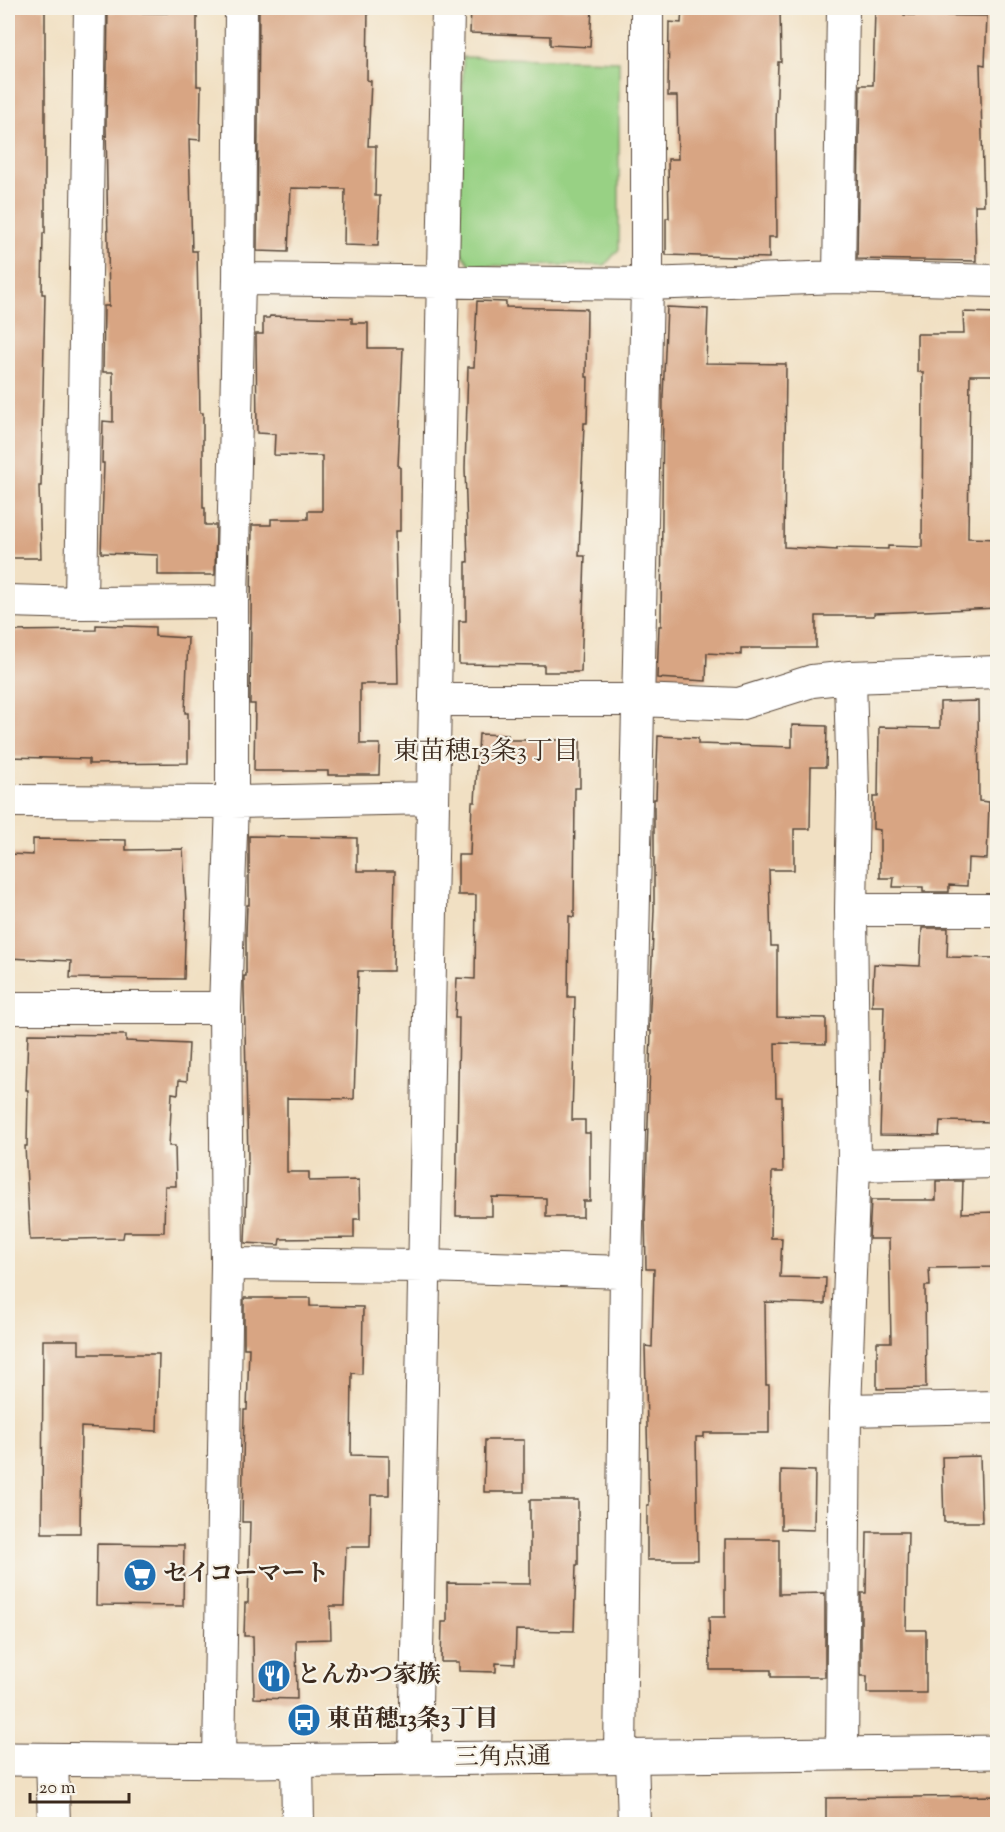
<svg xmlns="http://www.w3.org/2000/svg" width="1005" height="1832" viewBox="0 0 1005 1832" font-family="'Sorts Mill Goudy','Noto Serif JP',serif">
<rect width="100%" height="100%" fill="#f7f3e8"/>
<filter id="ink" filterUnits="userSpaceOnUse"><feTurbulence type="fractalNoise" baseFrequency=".0167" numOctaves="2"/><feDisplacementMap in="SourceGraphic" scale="12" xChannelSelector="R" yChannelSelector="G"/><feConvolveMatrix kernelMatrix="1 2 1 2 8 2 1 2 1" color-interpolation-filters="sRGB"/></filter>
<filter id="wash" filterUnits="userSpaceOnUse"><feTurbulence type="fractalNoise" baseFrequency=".008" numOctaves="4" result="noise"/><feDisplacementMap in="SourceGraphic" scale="24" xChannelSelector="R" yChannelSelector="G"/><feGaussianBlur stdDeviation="1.35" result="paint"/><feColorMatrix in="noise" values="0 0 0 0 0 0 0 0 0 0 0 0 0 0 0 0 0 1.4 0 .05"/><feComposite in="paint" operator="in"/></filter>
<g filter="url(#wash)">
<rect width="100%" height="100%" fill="#f1e0c3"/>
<path fill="#98d184" stroke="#6a7e51" stroke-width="1.5" d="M463,57L619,61V249L605,265L471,266L459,249Z"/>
<g id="blocks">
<path fill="#d8a583" d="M11,8H45V233H43L42,294H45L41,486H39L41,558H11L9,486H8L10,311H8L10,141H8V85H10Z
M167,8H197V86H201L200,140L189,139L192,251H197L200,413H203V508H205V525H216L215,575H158V555L101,553L104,463H102L103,421L113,422V372H103L104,306H109L106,125L108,12L167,13Z
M259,8H368L367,80L371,81L368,146H376L375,196H380L378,246L344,245L345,189L291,188L288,252L257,251Z
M471,8H592L590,47L550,45V36L470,33Z
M682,8H780L781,62H778L776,126L777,237H769V258L666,255V218H669L668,159H678L677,96H668L669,22L681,23Z
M875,8L904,9V15L987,16L985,65L980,64L984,205H975L976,261L857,259L860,85H873Z
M477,301L506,302V307L587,309L586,377H588L587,423H584L579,556H585L581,672H544V665L459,664V621H466V562H468L465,468L468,367H474Z
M667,307L708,309L706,363L786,364L784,547L837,550V548L888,549V546L922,547L923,372H917V334H964L963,312L998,313V375H970L968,538L998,539V608L874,613V616H816V648H741V655L707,653L706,681L657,678L659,626H661L663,396Z
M270,316L352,318V323H368V348H403L398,467H400V531H395L398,684H360V744H380L379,775H328V771H254L255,704H250L252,525H271V519H308V511H322V456L274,455L275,434L257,433L256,334H263V318H269Z
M96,625L155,627V636L188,638L185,713H188V763L89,764V759L8,757V631L96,630Z
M978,701L979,801L989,802L987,859L968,858L967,886L949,885V892H923V887H893L894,878H880V830L873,829V797H878L879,727L940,728V702Z
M792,725L827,726L826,767H811L810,829H794V870H769L771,946H777V1017L826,1018V1044L775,1043L776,1097H782L783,1172H772L771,1238H782L780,1277L826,1278L825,1304L765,1302L766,1385H769V1433H704V1437H696L698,1560H647V1505H649L645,1346L652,1347L654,1269H646L645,1215L651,1031H649L654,910V799H656L658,736L698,738V744L792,747Z
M479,734L508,735V740H580V788H575L574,917L569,916L568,997H575L572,1120H585V1133H590V1201H583V1217H546V1198L492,1197V1216H456L459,1018H455L457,978L475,979L476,895H458V855H470L472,802H475Z
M249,836L357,838V871H395L393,971H358L354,1099L287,1098V1172H309V1181L359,1180L360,1219H354V1238L280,1239L279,1245L245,1243L248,1158L244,988V976H246V933L247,905H249Z
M33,839L126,840V850L183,849L186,904L184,979L70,978L71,961L8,958V854L33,855Z
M922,928H948L947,957L998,958V1122L940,1121L939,1136L880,1135L884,1006H872L874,964L920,966Z
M28,1034L126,1035V1041L189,1044L187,1081L179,1080L178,1094L172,1093L169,1146H175L176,1186H165L164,1232H124L123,1238L30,1240L25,1146H27L28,1090H26Z
M936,1181H963L962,1213L998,1212V1267L929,1268L930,1286H925L926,1388L877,1389V1342H891L889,1239H869L871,1200H936Z
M244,1298H310V1306L363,1307L362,1374L352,1373L351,1455L389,1456V1495H371L370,1547H346L344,1606H330L331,1639L296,1640L297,1699L254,1698L253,1636H244L245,1603H248L250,1522H242L244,1410H247L249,1348H244Z
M43,1340H79V1354H159L157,1431L81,1427L80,1533H42Z
M485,1440H524V1492H484Z
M980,1456L982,1522H944L942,1457Z
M781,1470L815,1471L814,1530L781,1529Z
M530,1500H578V1565H576L574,1631L516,1630L515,1664L496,1663V1672L459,1671V1662H441L442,1622H447V1583L530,1584Z
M867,1532H908L906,1630H926V1693H867V1676H861V1593H866Z
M725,1539H779V1594L825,1593V1677H771V1670H710L709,1617H725Z
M97,1544L184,1545L183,1606L96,1605Z
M998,1796V1824H826V1798Z"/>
</g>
</g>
<g filter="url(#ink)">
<use href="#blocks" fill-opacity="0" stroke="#564537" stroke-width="1.5"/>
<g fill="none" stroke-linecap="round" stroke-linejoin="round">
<g stroke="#564537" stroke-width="34">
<path id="minor" d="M839,277L843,8
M239,279L647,284L839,277L998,281
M8,601L81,603L232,602
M81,603L90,8
M435,700H638L739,704L812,681L850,677L998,672
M8,801L232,802L433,798
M851,910H998
M8,1008H225
M854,1165L998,1162
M227,1264L425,1266L626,1272
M845,1410L998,1407
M842,1754L845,1410L854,1165L851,910L853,793L850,677
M620,1756L626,1272L647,284V8
M632,1756L634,1824
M52,1759L54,1824
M415,1759L448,8
M297,1760L298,1824
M219,1761L227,1264L225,1008L232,802V602L239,279L241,8"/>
</g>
<g stroke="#564537" stroke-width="35">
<path id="tertiary" d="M8,1759L254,1761L998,1752"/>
</g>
<use href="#minor" stroke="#fff" stroke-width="32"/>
<use href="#tertiary" stroke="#fff" stroke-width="33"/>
</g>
</g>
<defs>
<g id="supermarket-disc" transform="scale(1.725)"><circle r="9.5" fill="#1f6fb2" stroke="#f7f3e8"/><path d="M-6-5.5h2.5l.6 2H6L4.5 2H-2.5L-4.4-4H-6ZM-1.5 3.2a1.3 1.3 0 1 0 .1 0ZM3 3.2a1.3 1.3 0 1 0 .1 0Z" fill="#fff"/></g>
<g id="restaurant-disc" transform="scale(1.725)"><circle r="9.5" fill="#1f6fb2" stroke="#f7f3e8"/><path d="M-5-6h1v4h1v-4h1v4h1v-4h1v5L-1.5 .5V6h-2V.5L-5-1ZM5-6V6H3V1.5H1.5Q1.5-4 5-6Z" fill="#fff"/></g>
<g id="bus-disc" transform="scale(1.725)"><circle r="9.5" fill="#1f6fb2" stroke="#f7f3e8"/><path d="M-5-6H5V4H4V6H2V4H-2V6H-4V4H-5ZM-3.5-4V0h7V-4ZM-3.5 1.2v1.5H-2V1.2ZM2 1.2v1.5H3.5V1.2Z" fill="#fff"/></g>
</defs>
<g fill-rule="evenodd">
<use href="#supermarket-disc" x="140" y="1575"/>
<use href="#restaurant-disc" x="274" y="1676"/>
<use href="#bus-disc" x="304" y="1720"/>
</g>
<g text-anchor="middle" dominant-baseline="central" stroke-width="4.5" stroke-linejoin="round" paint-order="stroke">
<g font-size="24" font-weight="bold" fill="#3b2a1e" stroke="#f7f3e8" text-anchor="start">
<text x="163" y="1575">セイコーマート</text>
<text x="297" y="1676">とんかつ家族</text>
<text x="327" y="1720">東苗穂13条3丁目</text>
</g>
<g font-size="24" fill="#3b2a1e" stroke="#f7f3e8">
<text transform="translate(503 1758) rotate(-1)">三角点通</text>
</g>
<g font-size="26" fill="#3b2a1e" stroke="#f7f3e8">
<text x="486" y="752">東苗穂13条3丁目</text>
</g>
</g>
<rect width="1005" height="1832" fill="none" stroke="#f7f3e8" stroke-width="30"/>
<path d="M30 1793v9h99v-9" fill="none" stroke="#3b2a1e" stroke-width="3"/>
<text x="39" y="1793" font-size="18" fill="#3b2a1e" stroke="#f7f3e8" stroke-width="4.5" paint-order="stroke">20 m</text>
</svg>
